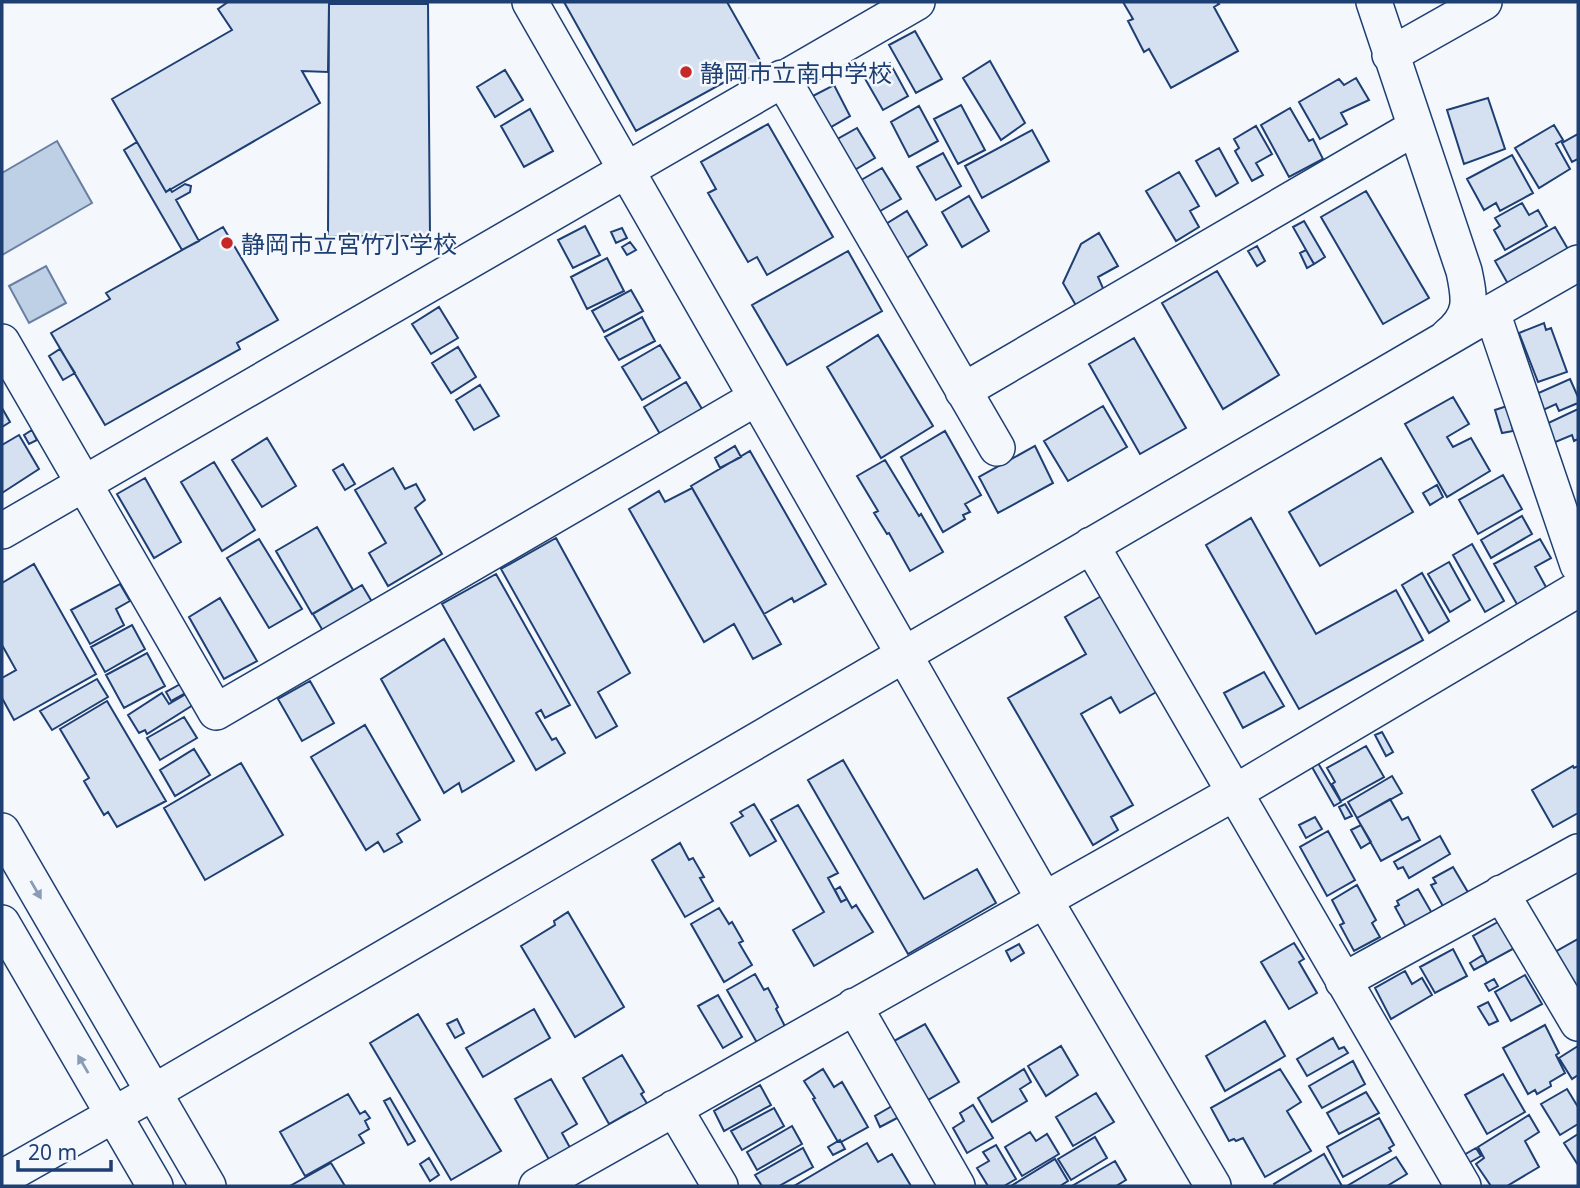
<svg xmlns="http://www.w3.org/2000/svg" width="1580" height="1188" viewBox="0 0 1580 1188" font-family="'Noto Sans','Noto Sans JP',sans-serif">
<rect width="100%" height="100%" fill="#f4f7fb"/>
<path fill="#bed0e5" stroke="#687fa3" stroke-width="2" d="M57,141L92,203L2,255V173Z
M46,266L66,303L29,323L9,286Z"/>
<path fill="#d5e0f0" stroke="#1d3f73" stroke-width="2" d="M228,2H333V4H329L328,72L302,71L320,103L166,192L112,99L232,30L218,9Z
M564,2H727L761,62L636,131Z
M1123,2H1217L1219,4L1214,7L1238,51L1171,88L1149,49L1144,52L1128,21L1133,19Z
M329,4H428L430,236H328Z
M915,31L942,79L916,93L889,45Z
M990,61L1025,123L1001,140L963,78Z
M890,63L908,96L883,110L864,77Z
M505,70L523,100L495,117L477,87Z
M1356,78L1369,100L1341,113L1347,124L1320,139L1299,102L1339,79L1344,85Z
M834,85L850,116L824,131L807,99Z
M1488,98L1505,149L1464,164L1447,110Z
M961,105L985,150L958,164L934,119Z
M919,106L938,141L909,157L891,122Z
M1290,108L1309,141L1313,139L1323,159L1289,177L1261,125Z
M530,109L553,151L524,167L501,126Z
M768,124L833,237L767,275L757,257L748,262L708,193L716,189L701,162Z
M1554,125L1563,140L1556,144L1570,169L1539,188L1515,148Z
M1256,126L1272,154L1256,163L1263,175L1252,181L1235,151L1239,148L1234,139Z
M857,128L875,158L851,172L834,141Z
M1032,130L1049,161L982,198L965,166Z
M1578,134V159L1572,162L1562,143Z
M137,142L166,192L170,189L172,192L185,184L191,186L190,192L176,200L199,241L182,250L124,150Z
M1219,148L1238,183L1216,196L1196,161Z
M943,153L961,186L936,200L917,167Z
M1512,155L1533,193L1500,211L1496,203L1484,210L1467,179Z
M882,168L901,199L875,214L856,183Z
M1179,172L1199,206L1190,211L1199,227L1176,241L1146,191Z
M1366,191L1429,298L1383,324L1321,217Z
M969,196L989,231L962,247L942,212Z
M1522,203L1529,215L1538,210L1547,226L1505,250L1494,230L1500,226L1495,218Z
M907,211L927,245L902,261L881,227Z
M1304,221L1325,257L1314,264L1293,227Z
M585,226L600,255L573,268L558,240Z
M223,227L278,320L237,343L240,349L105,425L51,333L110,299L106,293Z
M1555,227L1572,256L1512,291L1495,261Z
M622,228L627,238L616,243L611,232Z
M1099,233L1118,266L1098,277L1106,295L1078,309L1063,283L1081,244Z
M630,242L636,250L627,255L622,247Z
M1257,246L1265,261L1257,266L1248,251Z
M1306,250L1314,264L1307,268L1300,253Z
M848,251L882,311L787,365L752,305Z
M607,258L624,291L587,309L571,277Z
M1217,271L1279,375L1223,409L1162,303Z
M631,290L643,311L604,332L592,311Z
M439,307L458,338L431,354L412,324Z
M642,317L655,341L619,360L605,337Z
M1544,323L1546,330L1551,328L1567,372L1538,382L1519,333Z
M878,335L933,426L881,458L827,367Z
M1134,338L1186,428L1140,454L1089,364Z
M660,345L680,378L642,400L622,367Z
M458,347L476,377L451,393L432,363Z
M60,349L75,373L63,380L49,356Z
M1570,379L1578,397V403L1559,411L1556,404L1541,411L1534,395Z
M686,382L702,409L660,434L644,407Z
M480,385L499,416L474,430L456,400Z
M1453,397L1469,424L1447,437L1453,447L1471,438L1490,471L1447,497L1405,424Z
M1103,406L1127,447L1068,481L1044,441Z
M1507,406L1513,431L1502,433L1495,410Z
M2,408L10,422L2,427Z
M1578,409V439L1574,441L1572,435L1553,443L1544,425Z
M32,430L37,440L29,444L24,435Z
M945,431L981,495L965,504L970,512L963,515L965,519L943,532L901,457Z
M19,435L39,469L2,493V445Z
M267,438L296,486L262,507L232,460Z
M735,446L741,457L720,468L715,458Z
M1035,446L1053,483L998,513L979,477Z
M750,451L826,584L794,602L792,598L764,614L691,486Z
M1381,458L1413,512L1320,566L1289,512Z
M885,460L919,516L921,514L943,552L910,571L889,533L887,534L874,513L878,511L857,476Z
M214,462L255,530L222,551L181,482Z
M343,464L355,484L345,490L333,470Z
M393,468L405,489L416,484L425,500L415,508L442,554L388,586L369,553L386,543L355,490Z
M1503,475L1522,509L1478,534L1459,500Z
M145,478L181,542L154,558L117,494Z
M1437,485L1443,497L1430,505L1423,493Z
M692,488L781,644L753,659L734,624L704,642L629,509L659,491L665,502Z
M1522,516L1532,534L1491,558L1481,540Z
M1251,518L1316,634L1396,590L1423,640L1299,709L1206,545Z
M317,527L353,590L312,614L276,551Z
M556,538L630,673L598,692L617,726L596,738L501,569Z
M259,539L302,609L269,628L227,558Z
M1540,539L1551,558L1535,567L1547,589L1518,606L1494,564Z
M1472,544L1504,601L1485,612L1453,555Z
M1449,562L1470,600L1450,612L1428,574Z
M34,564L96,674L14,720L2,698V678L16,670L2,645V583Z
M1422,573L1449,621L1429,633L1402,585Z
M496,574L570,705L545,718L541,710L536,713L552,740L556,738L565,753L536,770L442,604Z
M120,584L130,601L116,609L124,625L90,644L71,610Z
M362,585L375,607L326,636L313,614Z
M1110,591L1165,687L1120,713L1111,697L1081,714L1133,805L1111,817L1118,830L1093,845L1008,698L1086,654L1065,617Z
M220,598L257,661L224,679L189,617Z
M132,625L145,649L105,672L91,647Z
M444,639L514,761L462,792L459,783L444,793L381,679Z
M147,653L165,686L124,708L106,675Z
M1264,672L1284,706L1243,728L1224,693Z
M97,679L108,697L52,730L40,711Z
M310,681L334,723L302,741L278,699Z
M184,682L189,691L171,701L166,692Z
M162,693L169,704L186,694L193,705L147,734L145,730L139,733L128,715Z
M107,701L166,801L117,827L108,812L104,815L84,781L89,778L60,729Z
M184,717L197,738L160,760L147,738Z
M365,725L420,820L397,834L402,842L384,852L378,842L366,850L311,757Z
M1382,732L1393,752L1386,756L1375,735Z
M1366,746L1384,777L1341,801L1332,784L1335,782L1327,768Z
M194,749L210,775L175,796L160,770Z
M843,760L924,899L977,869L996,903L908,954L808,780Z
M241,763L283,835L205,880L164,808Z
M1318,763L1341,802L1334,806L1312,767Z
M1573,766L1574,768L1578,766V813L1553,827L1532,790Z
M1392,776L1402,793L1357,818L1348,802Z
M1390,799L1402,820L1408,817L1420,840L1381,861L1357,818Z
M754,804L776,841L750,856L731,823L743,816L740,812Z
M1345,804L1352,816L1345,819L1339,807Z
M798,805L838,873L828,878L841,902L847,899L852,908L856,905L873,932L814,966L793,930L824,912L771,820Z
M1315,817L1322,829L1306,838L1299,825Z
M1361,825L1371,842L1361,848L1351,830Z
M1328,831L1355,880L1327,896L1300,847Z
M1440,836L1450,854L1409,878L1403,867L1398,869L1394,862Z
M680,843L689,860L693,858L704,877L700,878L713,901L685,917L652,860Z
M1453,867L1469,894L1444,908L1431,885L1436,883L1433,878Z
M1357,885L1376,920L1372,923L1380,937L1354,951L1340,925L1344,923L1332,900Z
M840,887L847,899L841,902L835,890Z
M1418,889L1433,915L1407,929L1395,907L1399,905L1397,901Z
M719,908L729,924L732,922L743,941L739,943L752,965L724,982L691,924Z
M568,912L624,1007L575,1037L521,946L555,925L554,921Z
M1505,918L1520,945L1487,963L1473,936Z
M1578,939V993L1555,952Z
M1294,943L1304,959L1299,962L1317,993L1289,1009L1261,962Z
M1019,944L1024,953L1011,961L1006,951Z
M1453,949L1467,976L1435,993L1420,967Z
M1483,955L1487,963L1474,970L1470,963Z
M1405,971L1412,984L1422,978L1432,995L1391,1019L1375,988Z
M755,974L764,990L768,988L778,1007L776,1009L788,1032L760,1048L727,990Z
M1525,975L1542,1004L1511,1021L1495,992Z
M1494,979L1498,986L1489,991L1485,984Z
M718,995L742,1037L723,1048L698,1006Z
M1488,1002L1498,1021L1489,1025L1478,1007Z
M534,1009L550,1038L483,1077L466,1048Z
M418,1014L501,1151L451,1180L370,1043Z
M457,1019L464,1033L455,1038L447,1024Z
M1265,1021L1285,1056L1225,1091L1206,1056Z
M925,1024L959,1082L926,1101L894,1041Z
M1545,1025L1559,1053L1556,1055L1565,1073L1550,1082L1551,1086L1537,1094L1535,1090L1528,1094L1503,1048Z
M1333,1038L1339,1049L1344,1047L1348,1053L1307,1076L1297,1059Z
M1061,1046L1078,1075L1046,1096L1028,1066Z
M1578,1046V1075L1572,1079L1559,1058Z
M622,1055L644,1092L641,1094L648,1105L632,1115L630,1112L609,1124L583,1078Z
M1353,1061L1365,1084L1322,1108L1309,1086Z
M823,1069L834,1087L842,1082L868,1127L841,1142H838L813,1099L815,1098L804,1081Z
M1024,1069L1031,1082L1020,1089L1027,1101L992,1122L978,1098Z
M1280,1069L1301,1102L1287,1111L1311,1151L1265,1177L1243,1138L1236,1141L1234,1139L1229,1141L1211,1108Z
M1503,1074L1525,1112L1487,1134L1465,1095Z
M551,1079L577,1124L562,1133L573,1153L552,1165L515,1099Z
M760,1085L771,1105L724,1131L714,1111Z
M1567,1089L1578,1107V1124L1560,1135L1541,1104Z
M1366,1092L1379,1113L1339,1134L1327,1113Z
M1096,1093L1114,1122L1073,1146L1056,1117Z
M348,1094L360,1114L365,1111L370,1118L365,1121L369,1129L359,1135L364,1143L305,1176L280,1132Z
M390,1098L415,1141L408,1145L384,1101Z
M973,1105L993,1138L967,1153L953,1128L964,1121L960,1113Z
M892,1106L899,1117L880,1127L875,1116Z
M774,1108L784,1126L742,1150L731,1131Z
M1529,1115L1539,1132L1525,1141L1539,1167L1507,1186H1491L1476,1164L1484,1158L1478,1147Z
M1379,1118L1394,1145L1389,1148L1391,1151L1343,1177L1327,1147Z
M792,1126L802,1144L757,1170L747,1152Z
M1030,1132L1036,1141L1047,1134L1059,1154L1022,1176L1005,1147Z
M1578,1134V1165L1564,1143Z
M1095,1137L1107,1158L1071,1180L1058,1159Z
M840,1140L845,1149L833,1155L828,1147Z
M867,1143L878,1162L892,1154L911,1186H794Z
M996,1145L1016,1179L1004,1186H988L977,1168L989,1161L983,1152Z
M803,1148L813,1167L779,1186H762L755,1175Z
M1476,1148L1481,1156L1467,1164L1462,1156Z
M1324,1154L1342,1186H1275L1274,1184Z
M1396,1157L1407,1174L1387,1186H1347Z
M429,1158L439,1175L430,1181L420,1164Z
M1055,1159L1068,1181L1060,1186H1011Z
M1115,1161L1126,1180L1116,1186H1072Z
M331,1163L345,1186H290Z"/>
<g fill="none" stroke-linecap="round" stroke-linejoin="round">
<g stroke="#1d3f73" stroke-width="38">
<path id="minor" d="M530,2L1044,899L1213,1186
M1374,2L1464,271C1470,299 1473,316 1448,336
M1390,55L1484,2
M782,78L997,448
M1578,263L1492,312L1578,565
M2,342L216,712L756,398
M963,391L1416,127
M2,531L917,2
M1091,545L1463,1186
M2,831L208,1186
M1501,893L1578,1023
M2,923L155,1186
M1343,981L1578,852
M854,1006L957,1186
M674,1108L720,1186
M2,1178L154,1092L1492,312
M537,1186L1234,793L1578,589"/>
</g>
<use href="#minor" stroke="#f4f7fb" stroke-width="35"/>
</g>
<defs><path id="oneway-solid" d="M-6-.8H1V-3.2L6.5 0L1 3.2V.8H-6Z" transform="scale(1.75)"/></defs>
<g fill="#889bb7">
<use href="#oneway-solid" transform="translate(36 890) rotate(60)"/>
<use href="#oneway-solid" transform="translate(83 1064) rotate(-120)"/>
</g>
<g fill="#c62828" stroke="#f4f7fb" stroke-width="2.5">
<circle cx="686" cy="72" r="7"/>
<circle cx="227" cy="243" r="7"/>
</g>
<g text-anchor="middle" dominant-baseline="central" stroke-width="5" stroke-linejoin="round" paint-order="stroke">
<g font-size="24" fill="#1d3f73" stroke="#f4f7fb" text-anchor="start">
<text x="700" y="72">静岡市立南中学校</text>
<text x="241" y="243">静岡市立宮竹小学校</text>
</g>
</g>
<rect width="1580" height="1188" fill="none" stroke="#1d3f73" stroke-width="7"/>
<path d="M18 1160v10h93v-10" fill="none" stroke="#1d3f73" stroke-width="3.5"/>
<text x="28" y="1160" font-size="21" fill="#1d3f73" stroke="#f4f7fb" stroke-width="5" paint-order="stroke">20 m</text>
</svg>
